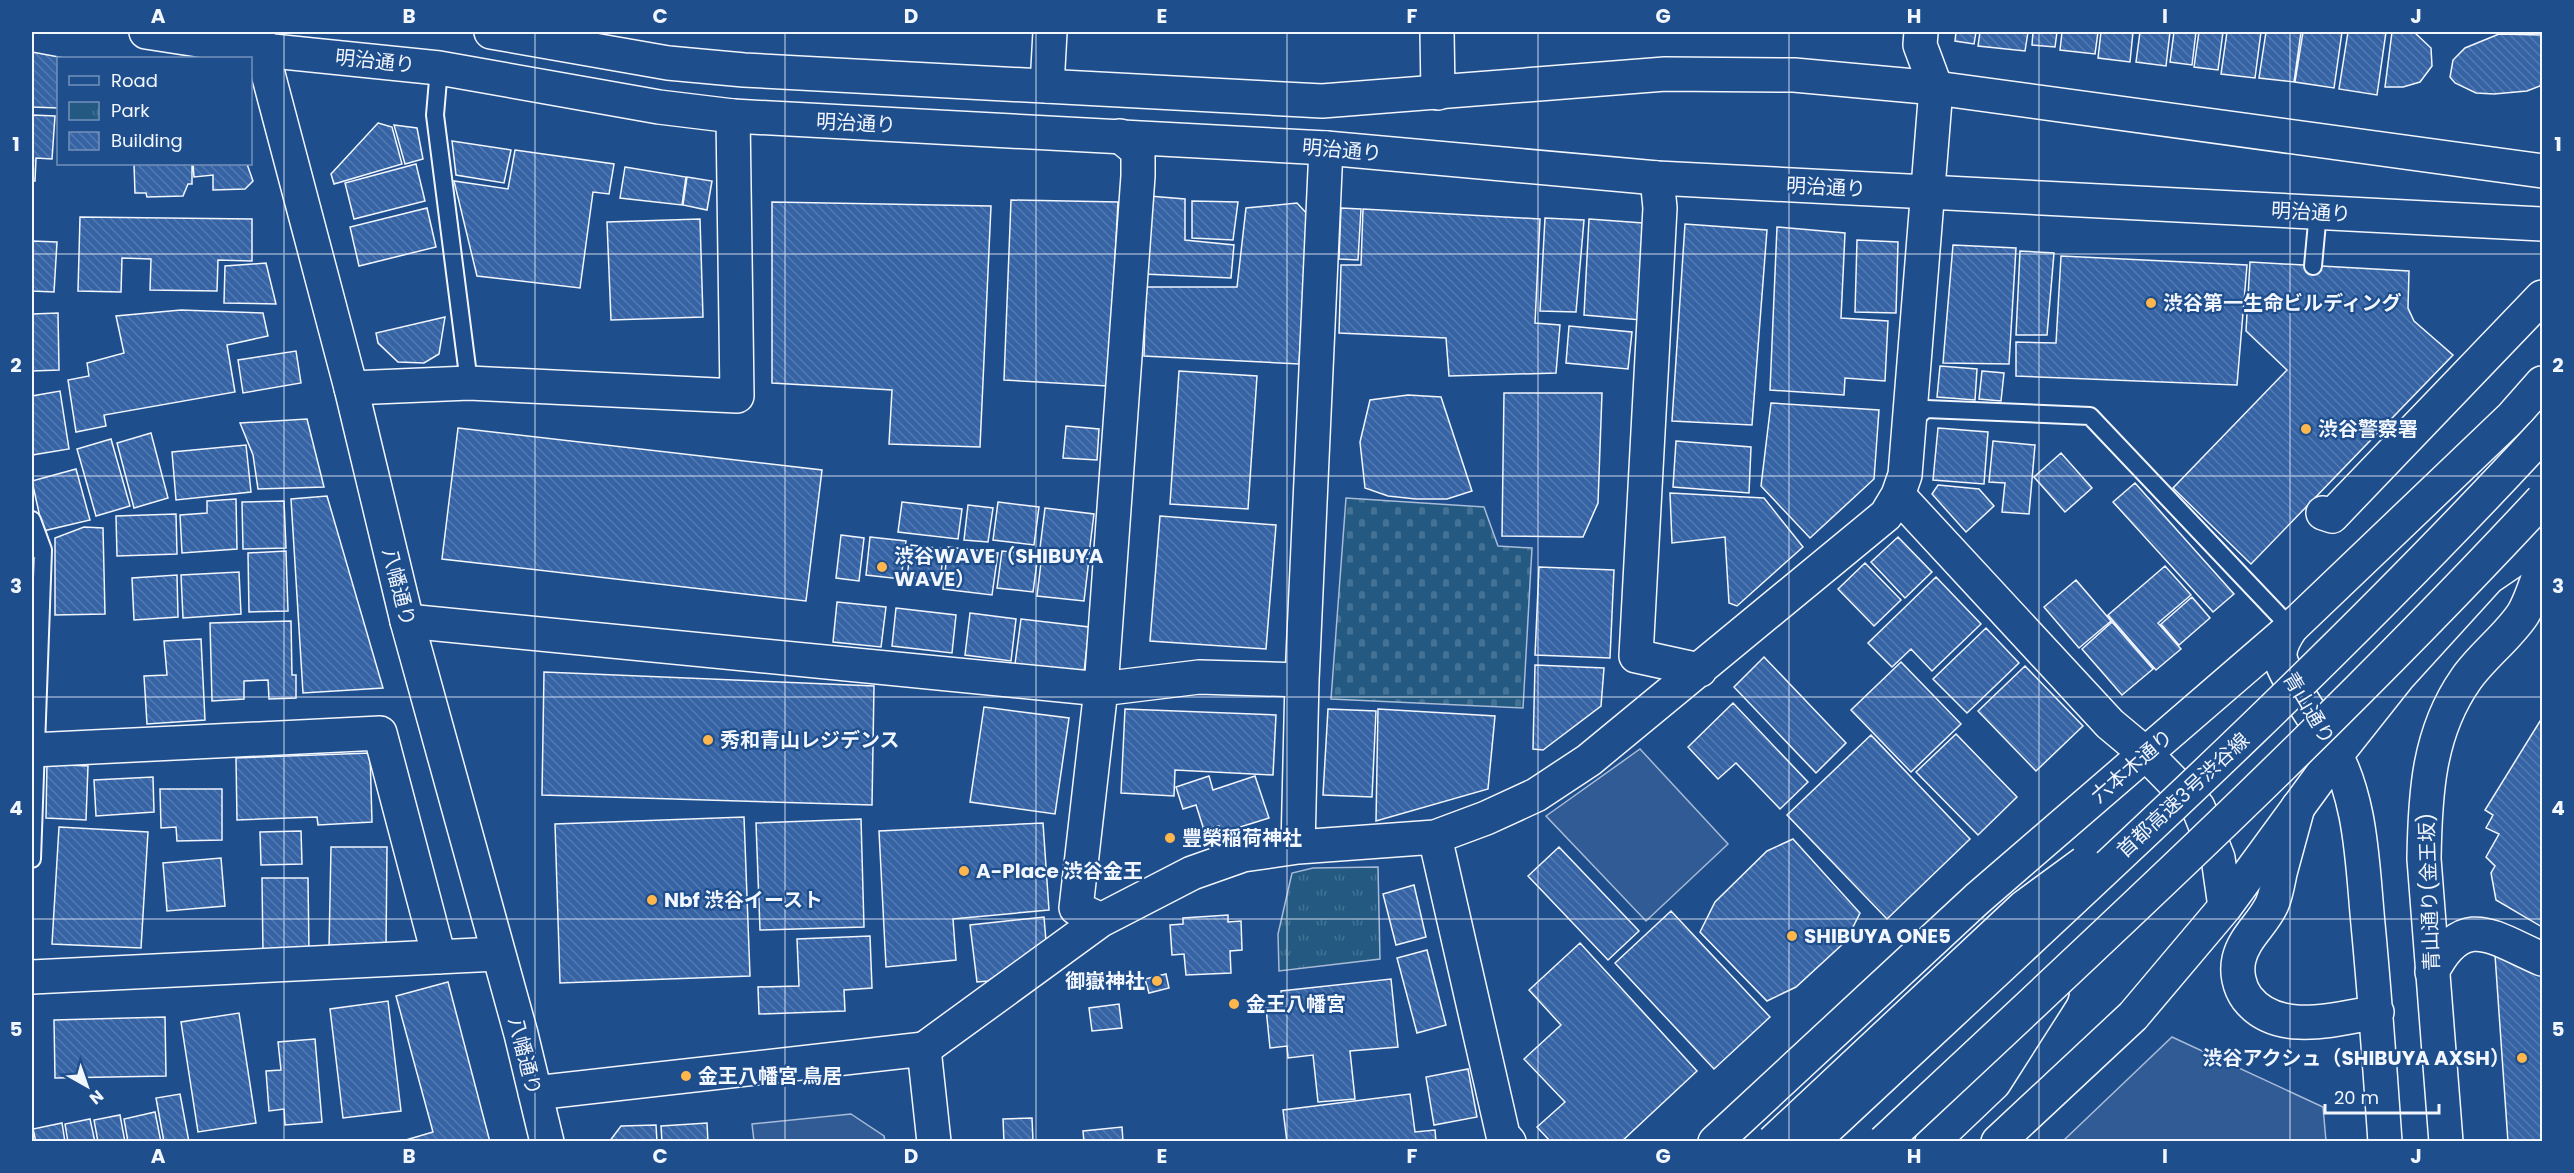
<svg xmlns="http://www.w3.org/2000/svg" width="2574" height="1173" viewBox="0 0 2574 1173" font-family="Poppins,'Noto Sans JP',sans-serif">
<defs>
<pattern id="cemetery-stones" width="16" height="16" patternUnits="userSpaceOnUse" patternTransform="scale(1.5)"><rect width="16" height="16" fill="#245a82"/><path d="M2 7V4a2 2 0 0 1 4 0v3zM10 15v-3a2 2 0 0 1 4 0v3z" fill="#447295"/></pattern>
<pattern id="park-tufts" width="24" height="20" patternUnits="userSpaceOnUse" patternTransform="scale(1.5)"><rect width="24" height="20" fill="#245a82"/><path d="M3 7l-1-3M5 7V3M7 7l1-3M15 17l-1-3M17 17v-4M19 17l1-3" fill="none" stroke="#447295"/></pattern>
<pattern id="building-back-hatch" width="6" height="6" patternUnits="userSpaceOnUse" patternTransform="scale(1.5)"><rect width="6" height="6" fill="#3563a3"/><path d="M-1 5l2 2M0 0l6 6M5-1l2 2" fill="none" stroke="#537ab1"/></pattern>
</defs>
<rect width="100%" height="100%" fill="#1f4e8c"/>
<path fill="url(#cemetery-stones)" stroke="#a8bbd7" stroke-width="1.5" d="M1346,498L1484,507L1498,546L1532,548L1523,708L1331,699Z"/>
<path fill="url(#park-tufts)" stroke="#a8bbd7" stroke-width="1.5" d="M1378,867L1380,959L1279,971L1278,934L1292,873L1313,868Z"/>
<path fill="#305b95" stroke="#a8bbd7" stroke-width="1.5" d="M1640,749L1728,844L1646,921L1546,816Z
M2172,1037L2323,1107L2326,1141H2063Z
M851,1114L884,1136L885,1141H754L752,1124Z"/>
<path fill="url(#building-back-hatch)" stroke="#f2f6ff" stroke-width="1.5" d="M1956,32H1976L1974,44L1955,41Z
M1980,32H2028L2025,51L1978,46Z
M2033,32H2057L2055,47L2032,45Z
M2062,32H2098L2095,54L2060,50Z
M2101,32H2133L2130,62L2098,58Z
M2140,32H2170L2166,66L2136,62Z
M2174,32H2196L2192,65L2170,62Z
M2199,32H2223L2218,70L2194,67Z
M2227,32H2261L2255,78L2221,74Z
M2266,32H2301L2294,82L2259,78Z
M2303,32H2342L2334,88L2295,82Z
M2348,32H2386L2377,95L2339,89Z
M2392,32H2414L2431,48L2432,66L2420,82L2403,87H2385Z
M2499,34L2542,35V80L2540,86L2527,91L2494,94L2476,93L2455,83L2450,77L2453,60L2465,48Z
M32,52L64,58H58V108L32,107Z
M32,115L55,116L52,159L36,158L35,181H32Z
M378,123L392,127L402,164L334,184L331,174Z
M394,125L417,128L423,159L405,164Z
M452,141L511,150L504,183L456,175Z
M515,150L614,164L609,194L593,192L580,288L477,276L454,181L508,189Z
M134,164H192V184H188L183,196L147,197L146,193H135Z
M193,164H247L253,181L245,189L213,190V175L194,177Z
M416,164L425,201L354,219L345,183Z
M625,167L686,177L682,205L620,198Z
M687,177L712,181L707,210L683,205Z
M1149,196L1185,199V240L1234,245L1231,278L1144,274Z
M1011,200L1118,202L1108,386L1004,380Z
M1192,201L1238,202L1233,240L1192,238Z
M772,202L991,206L980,447L889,444L892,390L772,383Z
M1297,203L1309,216L1299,364L1144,356L1146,287H1237L1246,208Z
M427,208L436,247L359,266L350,227Z
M1341,208L1361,209L1358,260L1339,259Z
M1363,209L1540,219L1535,323L1560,325L1556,373L1449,376L1446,338L1339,333L1341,265H1361Z
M80,217L252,219V261L218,260L217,291L150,290L151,259L122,258L121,292L78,291Z
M1545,218L1584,220L1576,312L1540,311Z
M700,219L703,317L611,320L607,222Z
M1589,219L1643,223L1641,320L1584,315Z
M1685,224L1767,230L1752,425L1672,421Z
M1777,227L1845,233L1841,318L1888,321L1885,381L1845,378L1844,395L1770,390Z
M1857,240L1898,242L1896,313L1855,312Z
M32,241L57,242L54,292L32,291Z
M1953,245L2016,248L2009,364L1943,363Z
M2020,251L2054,253L2047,335H2016Z
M2061,256L2247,265L2237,385L2016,376V342L2056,343Z
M2250,262L2409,271L2408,308L2414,321L2453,355L2251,564L2173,488L2287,370L2246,331Z
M266,263L276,304L224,303L225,266Z
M181,310L263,313L268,336L227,345L235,392L104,415L106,426L76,432L68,380L89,376L87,363L124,353L116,316Z
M58,313L59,370L32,371V314Z
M445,317L439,354L424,363L398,362L378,343L376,333Z
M1569,326L1632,332L1628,369L1566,363Z
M296,351L301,383L243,393L238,360Z
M1940,366L1977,369L1975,400L1937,397Z
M1179,371L1257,376L1248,509L1170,504Z
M1982,371L2004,373L2001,401L1979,399Z
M60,391L69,449L32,455V396Z
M1504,393H1602L1598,503L1583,537L1502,536Z
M1408,395L1441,397L1472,491L1447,499H1416L1388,496L1365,488L1360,442L1370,400Z
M1771,403L1879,410L1874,479L1810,538L1761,486Z
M307,419L324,487L258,489L253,455L240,423Z
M1066,426L1099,429L1097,460L1063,458Z
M458,428L822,470L806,601L442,559Z
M1938,428L1988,432L1984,484L1933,480Z
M151,433L168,498L134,508L117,443Z
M111,439L130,506L96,516L77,449Z
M1676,441L1751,447L1749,493L1673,487Z
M1993,441L2035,445L2029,514L2002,512L2005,483L1989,482Z
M246,445L251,492L176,500L172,452Z
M2061,453L2092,488L2065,512L2034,477Z
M76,469L90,520L43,531L32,481Z
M2135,483L2234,594L2213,612L2113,502Z
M1938,485L1979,489L1994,506L1966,532L1932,494Z
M1670,493L1764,498L1803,547L1737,606L1729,603L1725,537L1672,543Z
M327,496L383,688L303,693L291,499Z
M236,499L237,549L182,553L180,515L207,513V501Z
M284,501L286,548L243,549L242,502Z
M902,502L962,509L958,539L898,532Z
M998,502L1039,507L1034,545L993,540Z
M968,505L993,508L988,542L964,540Z
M1045,508L1094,514L1089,554L1040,548Z
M176,514L177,554L117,556L116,516Z
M1160,516L1276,525L1266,649L1150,641Z
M84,527L103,528L105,614L55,615V538Z
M841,535L864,538L859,581L836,578Z
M870,537L906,541L901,579L866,575Z
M1898,537L1932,572L1905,598L1871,562Z
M911,545L944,549L940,581L907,577Z
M948,547L998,553L992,595L943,589Z
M286,551L288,611L249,612L248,553Z
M1002,551L1038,555L1033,592L997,588Z
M1042,554L1089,559L1084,601L1037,596Z
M1865,563L1901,600L1874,626L1838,589Z
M2165,566L2191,595L2158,623L2181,649L2156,670L2108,615Z
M1539,567L1614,570L1610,658L1535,655Z
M239,572L241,614L183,618L181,575Z
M177,575L178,617L134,620L132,578Z
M1936,577L1981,624L1932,671L1911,649L1892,667L1868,643Z
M2076,580L2111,621L2079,648L2044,607Z
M2192,597L2210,618L2179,645L2161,624Z
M837,602L886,607L881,647L833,642Z
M896,608L956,615L952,653L892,646Z
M970,613L1016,619L1011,661L965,655Z
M1021,619L1089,627L1084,672L1015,664Z
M291,621L292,675H296V698L269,699L268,680L244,681V699L212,701L210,623Z
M2112,622L2153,669L2122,695L2082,649Z
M1986,628L2019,663L1967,713L1933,679Z
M201,639L205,720L147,724L144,676L167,675L164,641Z
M1764,657L1846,743L1816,773L1734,687Z
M1901,662L1961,724L1911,772L1851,710Z
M1535,665L1604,668L1601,706L1543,750L1533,749Z
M2025,666L2083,726L2036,771L1978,711Z
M544,672L874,686L872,805L542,795Z
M1733,703L1808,782L1780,809L1736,763L1718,779L1688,747Z
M984,707L1069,718L1055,814L970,802Z
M1125,709L1276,715L1273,775L1175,770L1174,796L1121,793Z
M1328,709L1376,711L1372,797L1323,795Z
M1378,709L1495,716L1488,789L1376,821Z
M2542,718V927L2496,900L2491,873L2495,866L2486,857L2499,834L2486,828L2493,815L2485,810Z
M1956,734L2017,797L1978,835L1916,772Z
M1871,735L1970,839L1887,919L1787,815Z
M370,753L372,822L318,825L317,817L237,820L236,758Z
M47,764L88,766L86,820L46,818Z
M1209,776L1213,790L1255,776L1269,818L1221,833L1219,826L1204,830L1196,805L1183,809L1176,787Z
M153,777L154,812L96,816L94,780Z
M160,789H222V840L177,841L176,827L161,828Z
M744,817L750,976L560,983L555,824Z
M861,819L864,927L760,930L756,823Z
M1043,823L1049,910L953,919L956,960L886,967L879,831Z
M59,827L148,832L141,948L52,944Z
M301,831L302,864L261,865L260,832Z
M1793,839L1860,913L1846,941L1796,987L1767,1001L1700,932L1715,902L1767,851Z
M331,847H387L386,949L329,948Z
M1559,847L1639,931L1608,960L1528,876Z
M221,858L225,906L167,911L163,863Z
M262,878H308L309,954L263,955Z
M1414,885L1426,937L1396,945L1383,894Z
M1671,911L1770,1017L1714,1069L1615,963Z
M1228,915V922L1241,921L1242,950L1230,951L1231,973L1186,975L1184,954L1172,955L1170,925L1183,924V918Z
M1044,917L1046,941L988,981L977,982L970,925Z
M870,936L872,988L844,990L845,1011L759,1014L758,987L799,986L797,939Z
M1580,943L1697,1071L1621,1142H1551L1537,1127L1565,1102L1524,1059L1561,1025L1529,990Z
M1427,950L1446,1025L1417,1033L1397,958Z
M2495,955L2542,975V1142H2508Z
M1166,974L1169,988L1149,993L1145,979Z
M1391,979L1398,1047L1350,1051L1355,1099L1318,1102L1313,1055L1288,1058L1287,1046L1270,1048L1266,1008L1282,1006L1281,991Z
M448,982L490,1142H399L433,1132L396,996Z
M388,1001L401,1111L343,1118L330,1009Z
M1119,1004L1122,1028L1092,1031L1089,1008Z
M239,1013L256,1123L198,1132L181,1022Z
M165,1017L166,1076L55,1078L54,1020Z
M315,1039L322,1122L285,1125L284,1109L269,1111L266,1071L281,1070L278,1042Z
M1468,1069L1477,1117L1434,1125L1426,1077Z
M180,1094L189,1142H164L156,1098Z
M1410,1094L1415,1132L1435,1130L1436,1142H1287L1283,1110Z
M155,1112L161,1142H128L124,1119Z
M120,1115L125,1142H98L94,1120Z
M1032,1118L1033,1142H1004L1003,1119Z
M90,1119L95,1142H68L65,1124Z
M62,1123L65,1142H36L33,1129Z
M707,1123L708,1142H662L661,1126Z
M656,1125L657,1142H609L621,1126Z
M1122,1127L1123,1142H1084L1083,1131Z"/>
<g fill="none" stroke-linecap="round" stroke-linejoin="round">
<g stroke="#f2f6ff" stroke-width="20">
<path id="lane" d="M439,68L435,115L469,383
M2313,266L2318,212
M1911,422L1926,409L2090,416L2291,628
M32,520L43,550
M32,549L43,550L32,859"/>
</g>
<g stroke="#f2f6ff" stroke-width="36">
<path id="street" d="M1437,32L1438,93
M1047,86L1050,32
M1657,178L1660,208L1636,656L1700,670
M351,388L469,383L737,396L733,116
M1898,495L2110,724L2146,754
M2323,513L2332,516L2542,297
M407,621L1101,689L1199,677L1302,680
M32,750L380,733L439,957
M1435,837L1503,1135L1509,1142
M1298,847L1302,680L1326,148
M1101,920L1076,908L1101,689L1138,176V151L1120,136
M2432,972C2464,910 2493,938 2542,959
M32,977L497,954
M924,1049L1101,920L1192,873L1243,855L1298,847L1435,837L1486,818L1536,795L1589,760L1886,515L1898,495L1905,475L1936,88L1920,45L1921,32"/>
</g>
<g stroke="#f2f6ff" stroke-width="36">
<path id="secondary" d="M257,32L351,388L407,621L521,1034L547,1142
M2146,754L2198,807L2218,858L2225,907
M535,1093L924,1049L934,1142
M1715,1142L1977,899L2291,628
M1998,1142L2133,1016L2225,907L2337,754L2398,677L2489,577L2542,541"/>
</g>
<g stroke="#f2f6ff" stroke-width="36">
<path id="primary" d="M146,32L263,50L439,68L659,107L733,116L1326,148L1657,178L2542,224
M491,32L668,63L744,70L1322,101L1665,74L1794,75L1936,88L2542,171"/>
</g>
<g stroke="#f2f6ff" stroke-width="36">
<path id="highway" d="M2298,807C2292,829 2286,851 2280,873C2278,883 2276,895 2272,904C2263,924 2244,937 2239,959C2236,972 2239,987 2247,998C2277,1037 2336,1019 2377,1012
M1932,1142L1994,1083L2052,992
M2385,1142C2380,1069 2375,997 2368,924C2362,861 2362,796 2328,740C2317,723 2283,674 2280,657C2279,646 2285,637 2291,628L2512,417L2542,383
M2446,1142L2424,859C2425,795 2428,733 2466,679C2482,656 2507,638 2523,614C2531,601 2536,582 2542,568"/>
</g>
<use href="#lane" stroke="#1f4e8c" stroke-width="16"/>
<use href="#street" stroke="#1f4e8c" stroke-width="33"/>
<use href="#secondary" stroke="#1f4e8c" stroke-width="33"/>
<use href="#primary" stroke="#1f4e8c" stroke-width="33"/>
<use href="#highway" stroke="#1f4e8c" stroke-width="33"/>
<g stroke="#f2f6ff" stroke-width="36" stroke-linecap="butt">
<path id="highway-bridge" d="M1773,1142L2024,907L2084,863
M1812,1142C2060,910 2312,684 2542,435
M1884,1142C2108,933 2334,724 2542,500"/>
</g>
<use href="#highway-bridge" stroke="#1f4e8c" stroke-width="33"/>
</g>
<path fill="none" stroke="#f2f6ff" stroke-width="1.5" stroke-opacity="0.55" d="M284,32V1142M535,32V1142M785,32V1142M1036,32V1142M1287,32V1142M1538,32V1142M1789,32V1142M2039,32V1142M2290,32V1142M32,254H2542M32,476H2542M32,697H2542M32,919H2542"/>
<g fill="#ffb74d" stroke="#1f4e8c" stroke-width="2">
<circle cx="2151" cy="303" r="6"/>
<circle cx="2306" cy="429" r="6"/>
<circle cx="882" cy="567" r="6"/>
<circle cx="708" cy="740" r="6"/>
<circle cx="1170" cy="838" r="6"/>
<circle cx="964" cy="871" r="6"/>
<circle cx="652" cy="900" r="6"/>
<circle cx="1792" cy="936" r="6"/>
<circle cx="1157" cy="981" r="6"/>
<circle cx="1234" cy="1004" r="6"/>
<circle cx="2522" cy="1058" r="6"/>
<circle cx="686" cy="1076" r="6"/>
</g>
<g text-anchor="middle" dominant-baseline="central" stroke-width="4.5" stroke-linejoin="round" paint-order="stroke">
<g font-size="20" fill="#f2f6ff" stroke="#1f4e8c">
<text transform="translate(375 61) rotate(6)">明治通り</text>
<text transform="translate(856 123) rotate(3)">明治通り</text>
<text transform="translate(1342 150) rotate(5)">明治通り</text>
<text transform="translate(1826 187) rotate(3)">明治通り</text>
<text transform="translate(2311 212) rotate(3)">明治通り</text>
<text transform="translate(399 587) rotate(76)">八幡通り</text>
<text transform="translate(2309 708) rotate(59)">青山通り</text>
<text transform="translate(2132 766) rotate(-41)">六本木通り</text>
<text transform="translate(2183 795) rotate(-43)">首都高速3号渋谷線</text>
<text transform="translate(2429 892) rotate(-92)">青山通り(金王坂)</text>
<text transform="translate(525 1056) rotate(76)">八幡通り</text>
</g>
<g font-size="20" font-weight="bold" fill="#f2f6ff" stroke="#1f4e8c" text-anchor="start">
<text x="2163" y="303">渋谷第一生命ビルディング</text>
<text x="2318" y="429">渋谷警察署</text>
<text x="894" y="556">渋谷WAVE（SHIBUYA<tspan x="894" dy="23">WAVE）</tspan></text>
<text x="720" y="740">秀和青山レジデンス</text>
<text x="1182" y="838">豐榮稲荷神社</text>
<text x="976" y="871">A-Place 渋谷金王</text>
<text x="664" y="900">Nbf 渋谷イースト</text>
<text x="1804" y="936">SHIBUYA ONE5</text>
<text x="1145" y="981" text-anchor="end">御嶽神社</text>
<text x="1246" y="1004">金王八幡宮</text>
<text x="2510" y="1058" text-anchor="end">渋谷アクシュ（SHIBUYA AXSH）</text>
<text x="698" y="1076">金王八幡宮 鳥居</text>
</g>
</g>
<rect width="2574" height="1173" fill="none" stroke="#1f4e8c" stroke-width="66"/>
<rect x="57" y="57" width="195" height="108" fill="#1f4e8c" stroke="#7391ba" stroke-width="1.5"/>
<rect x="69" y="76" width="30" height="9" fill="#1f4e8c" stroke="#7391ba" stroke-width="1.5"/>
<text x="111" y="87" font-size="18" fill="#f2f6ff">Road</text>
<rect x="69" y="102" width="30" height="18" fill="url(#park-tufts)" stroke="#7391ba" stroke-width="1.5"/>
<text x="111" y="117" font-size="18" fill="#f2f6ff">Park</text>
<rect x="69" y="132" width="30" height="18" fill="url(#building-back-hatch)" stroke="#7391ba" stroke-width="1.5"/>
<text x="111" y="147" font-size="18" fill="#f2f6ff">Building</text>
<g transform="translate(87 1086) rotate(140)" stroke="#1f4e8c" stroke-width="4.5" paint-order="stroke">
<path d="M0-4.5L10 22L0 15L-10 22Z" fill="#f2f6ff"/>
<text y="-9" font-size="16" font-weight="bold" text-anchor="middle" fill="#f2f6ff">N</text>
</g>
<path d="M2325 1104v9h114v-9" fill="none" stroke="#f2f6ff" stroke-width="3"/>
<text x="2334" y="1104" font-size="18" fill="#f2f6ff" stroke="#1f4e8c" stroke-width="4.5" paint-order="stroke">20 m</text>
<rect x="33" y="33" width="2508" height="1107" fill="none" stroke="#f2f6ff" stroke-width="2"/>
<g font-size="20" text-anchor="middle" font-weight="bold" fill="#f2f6ff">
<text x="158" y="23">A</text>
<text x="409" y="23">B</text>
<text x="660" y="23">C</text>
<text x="911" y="23">D</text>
<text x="1162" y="23">E</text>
<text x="1412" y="23">F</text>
<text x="1663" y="23">G</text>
<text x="1914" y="23">H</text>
<text x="2165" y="23">I</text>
<text x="2416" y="23">J</text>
<text x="16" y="151">1</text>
<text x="2558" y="151">1</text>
<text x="16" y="372">2</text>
<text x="2558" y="372">2</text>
<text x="16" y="593">3</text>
<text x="2558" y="593">3</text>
<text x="16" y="815">4</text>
<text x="2558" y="815">4</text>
<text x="16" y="1036">5</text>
<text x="2558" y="1036">5</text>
<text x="158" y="1163">A</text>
<text x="409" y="1163">B</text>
<text x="660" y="1163">C</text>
<text x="911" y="1163">D</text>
<text x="1162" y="1163">E</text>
<text x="1412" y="1163">F</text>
<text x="1663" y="1163">G</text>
<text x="1914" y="1163">H</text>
<text x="2165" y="1163">I</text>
<text x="2416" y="1163">J</text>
</g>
</svg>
